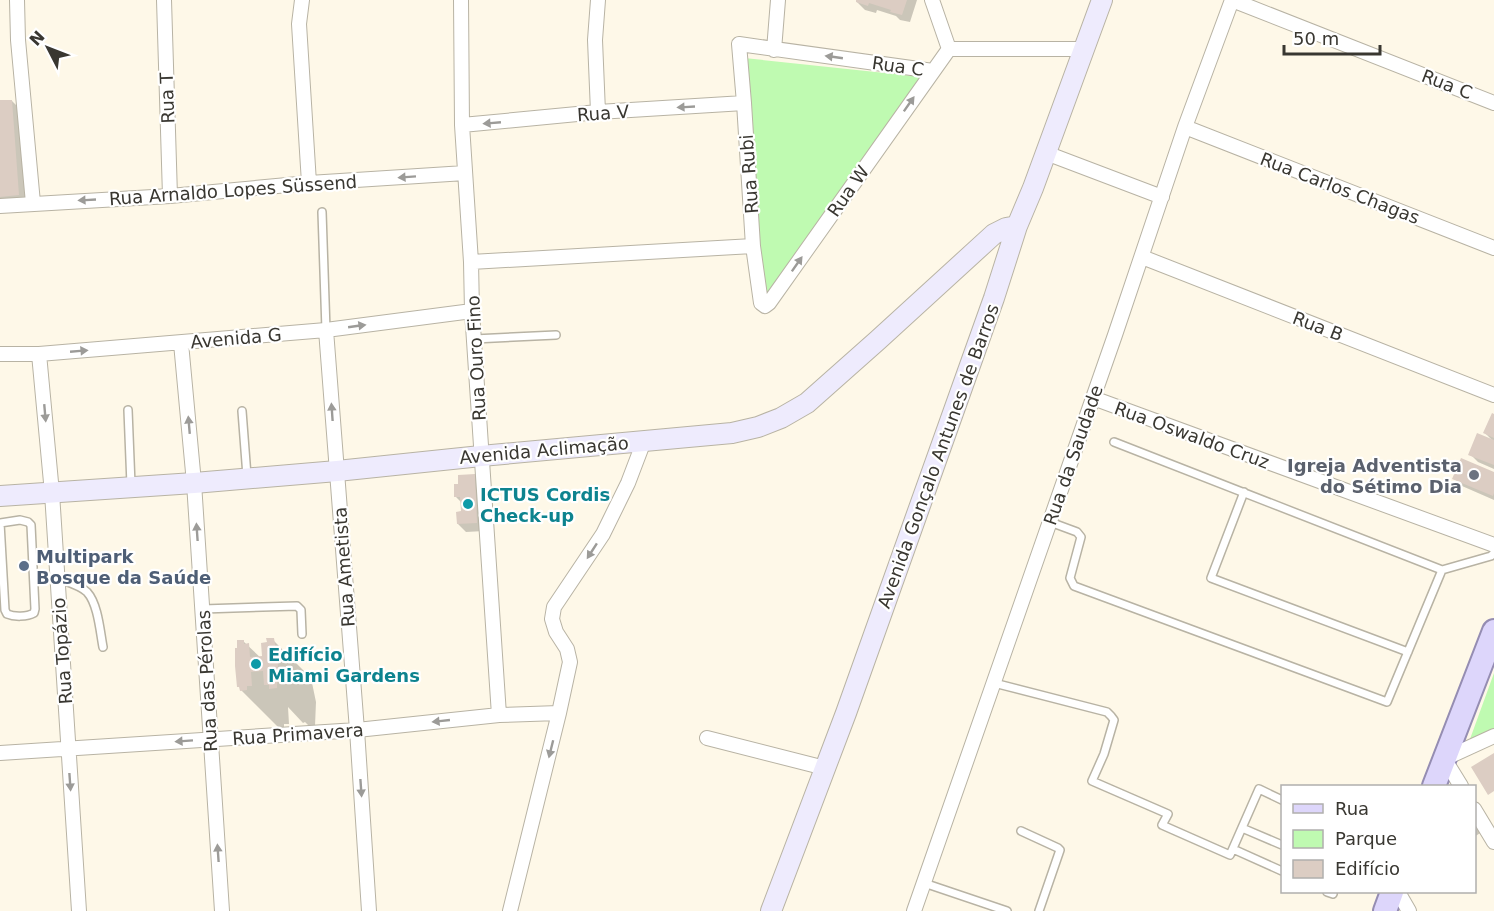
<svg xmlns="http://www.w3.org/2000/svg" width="1494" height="911" viewBox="0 0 1494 911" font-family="'DejaVu Sans',sans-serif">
<rect width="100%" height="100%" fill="#fef8e8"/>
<path fill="#bffab1" d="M744,58L923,77L765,301Z
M1494,673V729L1470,739Z"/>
<path fill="#0003" d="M858,0H917L910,22L900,20L896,16L877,10L876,13L865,10L857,2Z
M12,101L20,109L27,203L0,205V102Z
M1494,415V469L1478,462L1470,454L1493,441L1485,433Z
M1494,474V500L1462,486L1454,478Z
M475,475L483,483L484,531L466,532L458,524L462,513V503L456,497L460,485Z
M273,640L311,678L316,702L315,726H309L305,722L303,723L288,707L289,724H284V728H279L241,690L243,641L263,660Z
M1474,813L1485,830L1474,837Z"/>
<path fill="#dccdc3" d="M856,0H907L902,15L890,12L891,10L869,3L868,6L856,2Z
M0,100H12L19,195L0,197Z
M1492,413L1494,414V438L1483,433Z
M1477,433L1494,440V465L1468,455Z
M1461,458L1494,472V493L1493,496L1452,479Z
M475,474L477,523L457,524L456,512L461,511L460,497H454V484H458V475Z
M266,638H274L278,663L277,688L269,689V685H264L263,671L251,672L252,686H247V690L240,691L239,687H237L235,666V648H237V640H244V644L249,643L250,657L262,656L261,643L267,642Z
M1494,753V791L1488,795L1471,767Z"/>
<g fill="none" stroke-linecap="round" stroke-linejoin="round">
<g stroke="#b8b3a4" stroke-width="10">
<path id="lane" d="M322,212L326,330
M474,339L556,335
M128,410L131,485
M242,411L247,476
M1114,442L1442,570
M1244,492L1211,578L1408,652
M20,520L28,522L31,525L35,609L34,613C27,617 14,617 7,614L5,610L0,523Z
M1050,522L1077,532L1081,537L1070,578L1074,586L1387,702L1442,570L1491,556L1494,553
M57,578C67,582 80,585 87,592C98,604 100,631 103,647
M203,609L297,606L301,610L302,634
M994,683L1107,712L1111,716L1114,720L1104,754L1092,781L1168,814L1162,825L1230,855L1259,789L1282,800
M1242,828L1282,845
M1021,831L1058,848L1060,850L1039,911
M1233,849L1282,871
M924,883L1007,911
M1327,892L1333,894"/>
</g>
<g stroke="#b8b3a4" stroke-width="16">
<path id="street" d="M17,0L18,40L33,203
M164,0L170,196
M302,0L299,24L309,183
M461,0L462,125L471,262L472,311L499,715
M598,0L595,40L598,112
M932,0L949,49
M1232,0L1494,103
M774,50L778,0
M933,71L739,44L744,103L753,246L761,303L765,306L769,303L949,49H1084
M462,125L598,112L744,103
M1185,127L1494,248
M1046,153L1162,197
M0,206L170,196L309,183L465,173
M1142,257L1494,395
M471,262L753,246
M326,330L357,730L369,911
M181,343L194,483L222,911
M0,354H39L326,330L472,311
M39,354L52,493L79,911
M1093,398L1494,545
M707,738L825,768
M0,753L357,730L499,715L559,713
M1446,758L1494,736
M1445,760L1461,786
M1474,809L1494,842
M1398,892L1409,911
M510,911L559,713L570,662L567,649L556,632L552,619L554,607L603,534L628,483L644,441
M914,911L1115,335L1185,127L1232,0"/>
</g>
<g stroke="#b8b3a4" stroke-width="22">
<path id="secondary" d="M0,496L194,483L337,471L481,456L732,433L758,427L781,418L807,403L878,340L994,234L1006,228L1017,226
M771,911L846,713L994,298L1017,226L1033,188L1102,0"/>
</g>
<g stroke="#958db2" stroke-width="26">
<path id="primary" d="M1434,786L1494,631
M1385,911L1392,892"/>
</g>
<use href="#lane" stroke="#fff" stroke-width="7"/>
<use href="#street" stroke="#fff" stroke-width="14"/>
<use href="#secondary" stroke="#eeebfd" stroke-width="20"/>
<use href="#primary" stroke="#ddd6fb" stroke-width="22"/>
</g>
<defs><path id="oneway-solid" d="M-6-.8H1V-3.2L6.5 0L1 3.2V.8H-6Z" transform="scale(1.5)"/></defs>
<g fill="#9c9b98">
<use href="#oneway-solid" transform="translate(834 57) rotate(-172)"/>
<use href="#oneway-solid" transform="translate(909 104) rotate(-55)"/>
<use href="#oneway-solid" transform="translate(686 107) rotate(177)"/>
<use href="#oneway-solid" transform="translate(492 123) rotate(175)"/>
<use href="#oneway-solid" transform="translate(407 177) rotate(176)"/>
<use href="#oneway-solid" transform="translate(87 200) rotate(177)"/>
<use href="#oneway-solid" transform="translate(797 264) rotate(-55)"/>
<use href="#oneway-solid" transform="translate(357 326) rotate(-8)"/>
<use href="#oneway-solid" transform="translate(79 351) rotate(-5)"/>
<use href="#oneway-solid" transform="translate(332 412) rotate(-94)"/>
<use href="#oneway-solid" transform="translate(45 413) rotate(85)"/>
<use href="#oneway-solid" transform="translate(189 425) rotate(-95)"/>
<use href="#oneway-solid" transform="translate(197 532) rotate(-94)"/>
<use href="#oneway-solid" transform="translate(592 551) rotate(123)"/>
<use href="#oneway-solid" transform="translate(441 721) rotate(174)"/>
<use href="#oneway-solid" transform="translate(184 741) rotate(176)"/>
<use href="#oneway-solid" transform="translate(551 749) rotate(104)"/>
<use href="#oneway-solid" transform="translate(70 782) rotate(86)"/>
<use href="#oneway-solid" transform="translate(361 788) rotate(86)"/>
<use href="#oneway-solid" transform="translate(218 853) rotate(-94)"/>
</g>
<circle fill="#6b7280" stroke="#fff" stroke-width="2" cx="1474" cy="475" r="6"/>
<g fill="#0f9aa8" stroke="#fff" stroke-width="2">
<circle cx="468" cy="504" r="6"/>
<circle cx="256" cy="664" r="6"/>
</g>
<circle fill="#5c6f8a" stroke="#fff" stroke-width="2" cx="24" cy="566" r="6"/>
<g text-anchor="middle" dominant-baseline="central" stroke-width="4.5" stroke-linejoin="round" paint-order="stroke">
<g font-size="18" fill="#393731" stroke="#fff">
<text transform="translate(898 66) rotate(8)">Rua C</text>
<text transform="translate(1447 84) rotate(21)">Rua C</text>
<text transform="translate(167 98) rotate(-92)">Rua T</text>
<text transform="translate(603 113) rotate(-4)">Rua V</text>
<text transform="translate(749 174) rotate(-94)">Rua Rubi</text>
<text transform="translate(1340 188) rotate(21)">Rua Carlos Chagas</text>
<text transform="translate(233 190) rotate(-4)">Rua Arnaldo Lopes Süssend</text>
<text transform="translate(848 191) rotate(-55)">Rua W</text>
<text transform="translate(1318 326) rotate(21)">Rua B</text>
<text transform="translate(236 338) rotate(-5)">Avenida G</text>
<text transform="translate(476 358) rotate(-93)">Rua Ouro Fino</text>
<text transform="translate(1192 435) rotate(20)">Rua Oswaldo Cruz</text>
<text transform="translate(544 450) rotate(-5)">Avenida Aclimação</text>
<text transform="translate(1073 455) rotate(-71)">Rua da Saudade</text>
<text transform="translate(938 456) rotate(-70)">Avenida Gonçalo Antunes de Barros</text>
<text transform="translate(344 567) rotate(-94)">Rua Ametista</text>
<text transform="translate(62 651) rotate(-94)">Rua Topázio</text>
<text transform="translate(207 681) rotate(-93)">Rua das Pérolas</text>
<text transform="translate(298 734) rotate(-4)">Rua Primavera</text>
</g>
<g font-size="18" font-weight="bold" fill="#5b616d" stroke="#fff" text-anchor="end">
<text x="1462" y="465">Igreja Adventista<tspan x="1462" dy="21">do Sétimo Dia</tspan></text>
</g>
<g font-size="18" font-weight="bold" fill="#0d838f" stroke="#fff" text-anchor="start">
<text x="480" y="494">ICTUS Cordis<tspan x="480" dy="21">Check-up</tspan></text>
<text x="268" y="654">Edifício<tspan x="268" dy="21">Miami Gardens</tspan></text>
</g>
<g font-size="18" font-weight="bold" fill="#4e5e75" stroke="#fff" text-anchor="start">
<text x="36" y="556">Multipark<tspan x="36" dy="21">Bosque da Saúde</tspan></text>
</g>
</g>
<rect x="1281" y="785" width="195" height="108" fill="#ffffff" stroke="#b0afad" stroke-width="1.5"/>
<rect x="1293" y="804" width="30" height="9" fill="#ddd6fb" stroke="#b0afad" stroke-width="1.5"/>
<text x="1335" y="815" font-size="18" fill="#393731">Rua</text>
<rect x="1293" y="830" width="30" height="18" fill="#bffab1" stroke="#b0afad" stroke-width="1.5"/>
<text x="1335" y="845" font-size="18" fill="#393731">Parque</text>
<rect x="1293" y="860" width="30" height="18" fill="#dccdc3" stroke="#b0afad" stroke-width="1.5"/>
<text x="1335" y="875" font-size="18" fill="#393731">Edifício</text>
<g transform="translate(48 48) rotate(312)" stroke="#ffffff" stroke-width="4.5" paint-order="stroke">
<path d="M0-4.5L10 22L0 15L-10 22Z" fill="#393731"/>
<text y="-9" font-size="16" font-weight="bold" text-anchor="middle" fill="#393731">N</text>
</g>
<path d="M1284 45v9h96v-9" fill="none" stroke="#393731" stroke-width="3"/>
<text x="1293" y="45" font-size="18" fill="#393731" stroke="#ffffff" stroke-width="4.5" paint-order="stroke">50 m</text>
</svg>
